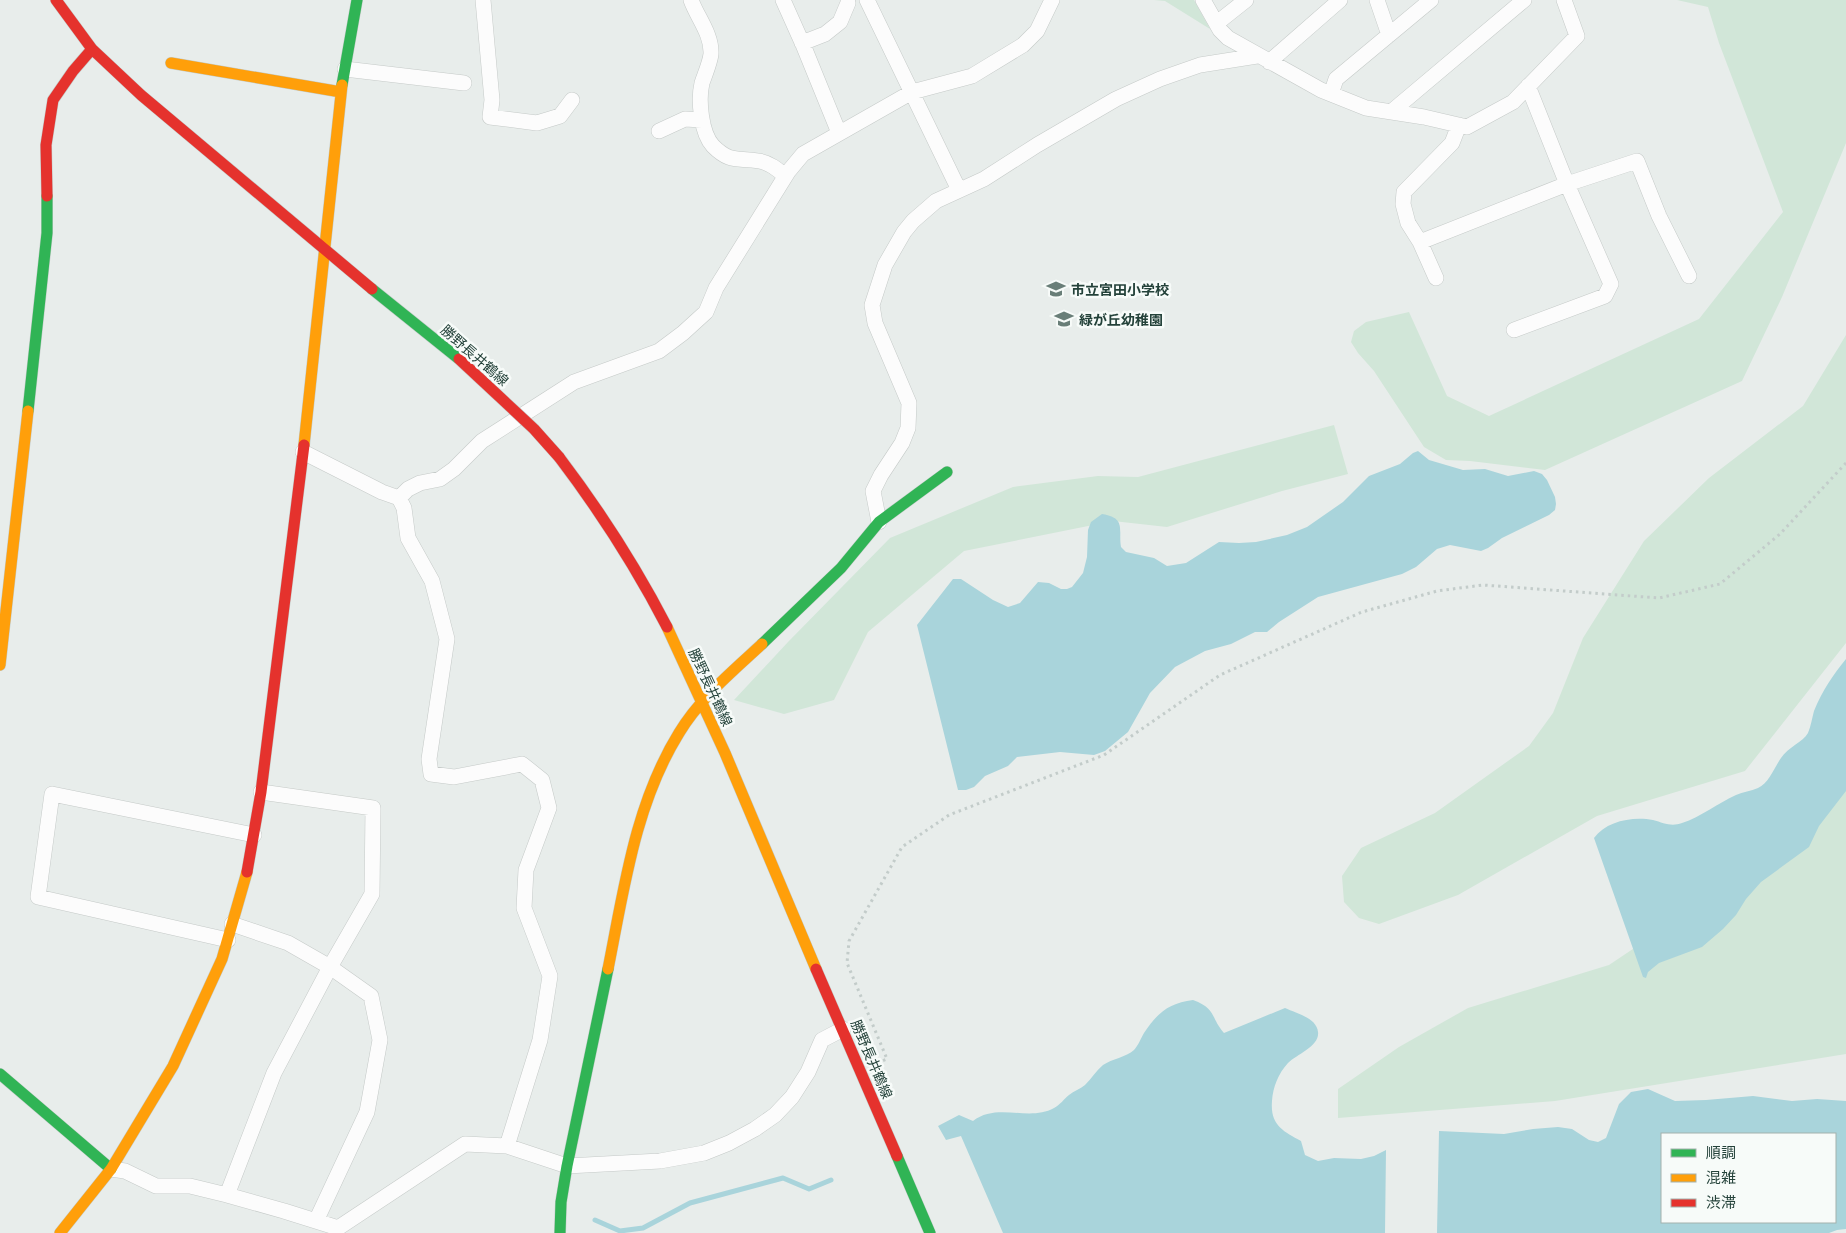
<svg xmlns="http://www.w3.org/2000/svg" width="1846" height="1233" viewBox="0 0 1846 1233" font-family="Barlow,'Noto Sans JP',sans-serif">
<rect width="100%" height="100%" fill="#e8edeb"/>
<path fill="#d1e6d8" d="M1154,0H1194L1210,29L1165,1Z
M1677,0H1846V143L1782,297L1742,381L1545,470L1470,461L1446,460L1424,447L1374,371L1358,353L1351,342L1354,331L1366,322L1409,312L1447,396L1489,416L1699,319L1783,212L1719,43L1708,7Z
M1846,335V643L1745,771L1597,816L1458,895L1379,924L1359,918L1344,902L1342,876L1361,848L1435,813L1529,746L1553,713L1583,638L1644,541L1709,478L1803,406Z
M1334,425L1348,474L1282,491L1167,527L1113,521L964,551L868,632L834,700L784,714L734,700L788,642L890,538L1013,487L1098,476L1138,477Z
M1846,759V1054L1555,1101L1338,1118V1089L1399,1047L1468,1008L1609,965L1748,872Z"/>
<path fill="#a9d4db" fill-rule="evenodd" d="M1418,451L1429,460L1463,470L1485,469L1508,476L1534,471L1542,474L1547,480L1555,497L1556,504L1555,510L1549,515L1502,538L1488,548L1481,551L1450,545L1437,549L1416,567L1402,574L1318,597L1279,622L1267,632H1255L1231,644L1205,651L1175,667L1150,693L1128,732L1105,751L1094,755L1060,752L1017,757L1008,766L985,776L974,787L966,790H958L917,625L953,579H961L993,600L1008,607L1020,603L1038,582L1049,583L1061,589H1067L1072,587L1083,573L1087,557L1088,530L1091,522L1102,514C1127,518 1118,530 1121,547L1126,552L1154,558L1167,566L1186,563L1219,542L1239,543L1256,542L1287,535L1307,527L1343,502L1369,476L1400,464L1413,453Z
M1846,659V791L1819,826L1809,847L1761,882L1746,899L1736,915L1723,929L1702,947L1659,963L1648,972L1646,978L1643,977L1594,838C1606,821 1633,816 1653,820C1664,823 1671,827 1682,823C1701,817 1718,803 1736,795C1743,792 1751,791 1758,788C1769,783 1774,768 1781,758C1788,747 1803,742 1808,733C1811,726 1812,718 1814,711C1822,691 1833,675 1846,659Z
M1193,1000C1217,1009 1210,1017 1224,1033L1285,1008C1296,1013 1317,1018 1318,1032C1320,1046 1297,1054 1288,1063C1278,1074 1273,1087 1272,1101C1270,1125 1283,1131 1301,1141L1305,1155L1318,1161L1334,1158L1361,1159L1374,1156L1386,1150L1385,1233H1003L961,1136L946,1140L938,1126L959,1115L973,1121C997,1102 1029,1122 1054,1108C1060,1105 1064,1099 1069,1095C1074,1091 1080,1089 1085,1085C1091,1079 1096,1071 1103,1065C1112,1059 1126,1057 1134,1050C1138,1046 1141,1038 1144,1033C1157,1013 1169,1003 1193,1000Z
M1648,1089L1675,1101L1706,1100L1753,1096L1792,1101L1817,1099L1846,1101V1229L1837,1230L1829,1233H1437L1439,1131L1504,1134L1533,1129L1558,1127L1572,1129L1589,1140L1598,1142L1606,1138L1619,1104L1631,1092ZM1662,1134H1835V1222H1662Z"/>
<g fill="none" stroke-linecap="round" stroke-linejoin="round">
<path stroke="#a9d4db" stroke-width="5" d="M595,1220L620,1231L643,1228L690,1203L783,1178L809,1189L831,1180"/>
<g stroke="#c5cac8" stroke-width="16">
<path id="street" d="M483,0L492,100L490,117L537,123L560,116L572,100
M691,0C697,17 712,34 711,54C710,63 705,74 702,83C698,100 701,133 713,146C731,164 738,157 759,161C770,163 777,169 785,176
M783,0L804,47L839,133
M867,0L959,190
M1203,0L1220,30L1228,38L1321,90L1366,108L1424,117L1467,127L1513,102L1577,36L1564,0
M1377,0L1389,35
M1217,23L1246,0
M802,43L825,34L840,22L848,3
M1269,62L1340,0
M345,69L464,83
M1331,94L1336,79L1431,0
M1391,112L1524,0
M659,131L685,119L702,120
M1420,242L1567,184L1637,161L1659,216L1689,276
M1436,278L1420,242L1408,223L1403,204L1404,192L1452,143L1459,125
M1514,330L1605,296L1611,284L1567,184L1528,86
M303,452L382,492L399,498L404,508L408,538L432,581L447,639L429,759L431,774L454,777L522,764L542,780L549,808L526,870L524,908L550,976L540,1040L507,1146
M399,498L408,489L420,483L440,479L454,469L482,441L574,382L659,351L683,333L706,312L716,288L788,172L803,154L912,92L972,76L1023,45L1037,31L1052,0
M879,522L873,491L881,475L902,443L908,428L909,403L875,323L872,305L885,265L904,232L913,221L936,201L984,179L1037,145L1116,99L1160,79L1200,65L1257,56
M232,924L288,943L330,967L371,996L380,1040L367,1112L316,1221
M228,940L38,897L52,794L254,835
M111,1169L125,1171L156,1186H190L227,1195L284,1211L338,1228L465,1144L507,1146L567,1166L660,1161L704,1153L729,1143L755,1129L775,1115L792,1097L808,1072L822,1040L843,1029
M227,1195L274,1073L330,967L372,894L373,808L261,792"/>
</g>
<g stroke="#c3cbc8" stroke-width="12">
<path id="fast" d="M342,85L357,0
M372,289L459,359
M28,411L47,233V196
M762,644L841,568L879,522L947,472
M0,1074L111,1169
M897,1156L930,1233
M560,1233L561,1202L567,1166L608,969"/>
</g>
<g stroke="#c3cbc8" stroke-width="12">
<path id="slow" d="M171,63L341,92
M304,445L342,85
M667,627L725,753L816,969
M0,665L28,411
M608,969C624,889 635,804 679,733C700,698 733,671 762,644
M60,1233L111,1169L173,1066L222,959L247,872"/>
</g>
<g stroke="#c3cbc8" stroke-width="12">
<path id="jam" d="M56,0L92,49L141,95L372,289
M47,196L46,145L53,100L73,71L92,49
M559,457C600,511 636,567 667,627
M247,872L261,792L304,445
M816,969L897,1156"/>
</g>
<path stroke="#c3ccca" stroke-width="3" stroke-dasharray="2.5 4" stroke-linecap="butt" d="M877,1063L887,1059L847,963L849,941L902,847L949,815L1104,755L1220,675L1362,612L1437,591L1483,585L1659,598L1720,584L1780,534L1846,463"/>
<use href="#street" stroke="#fcfcfc" stroke-width="15"/>
<use href="#fast" stroke="#30b455" stroke-width="11"/>
<use href="#slow" stroke="#ff9f0a" stroke-width="11"/>
<use href="#jam" stroke="#e5322d" stroke-width="11"/>
<g stroke="#c3cbc8" stroke-width="12" stroke-linecap="butt">
<path id="jam-bridge" d="M459,359L534,429L559,457"/>
</g>
<use href="#jam-bridge" stroke="#e5322d" stroke-width="11"/>
</g>
<defs>
<g id="school-bare" transform="scale(1.5)"><path d="M0-5L7-2L0 1L-7-2ZM-4 1L0 2.5L4 1V4Q0 6-4 4Z" fill="#697e78" stroke="#f7fbf9" stroke-width="2.5" paint-order="stroke"/></g>
</defs>
<g fill-rule="evenodd">
<use href="#school-bare" x="1056" y="289"/>
<use href="#school-bare" x="1064" y="319"/>
</g>
<g text-anchor="middle" dominant-baseline="central" stroke-width="5" stroke-linejoin="round" paint-order="stroke">
<g font-size="14" font-weight="bold" fill="#24423a" stroke="#f7fbf9" text-anchor="start">
<text x="1071" y="289">市立宮田小学校</text>
<text x="1079" y="319">緑が丘幼稚園</text>
</g>
<g font-size="14" fill="#24423a" stroke="#f7fbf9">
<text transform="translate(475 355) rotate(41)">勝野長井鶴線</text>
<text transform="translate(711 687) rotate(65)">勝野長井鶴線</text>
<text transform="translate(872 1059) rotate(67)">勝野長井鶴線</text>
</g>
</g>
<rect x="1661" y="1133" width="175" height="90" fill="#f7fbf9" stroke="#a3b1ad"/>
<rect x="1671" y="1149" width="25" height="8" fill="#30b455" stroke="#a3b1ad"/>
<text x="1706" y="1158" font-size="15" fill="#24423a">順調</text>
<rect x="1671" y="1174" width="25" height="8" fill="#ff9f0a" stroke="#a3b1ad"/>
<text x="1706" y="1183" font-size="15" fill="#24423a">混雑</text>
<rect x="1671" y="1199" width="25" height="8" fill="#e5322d" stroke="#a3b1ad"/>
<text x="1706" y="1208" font-size="15" fill="#24423a">渋滞</text>
</svg>
